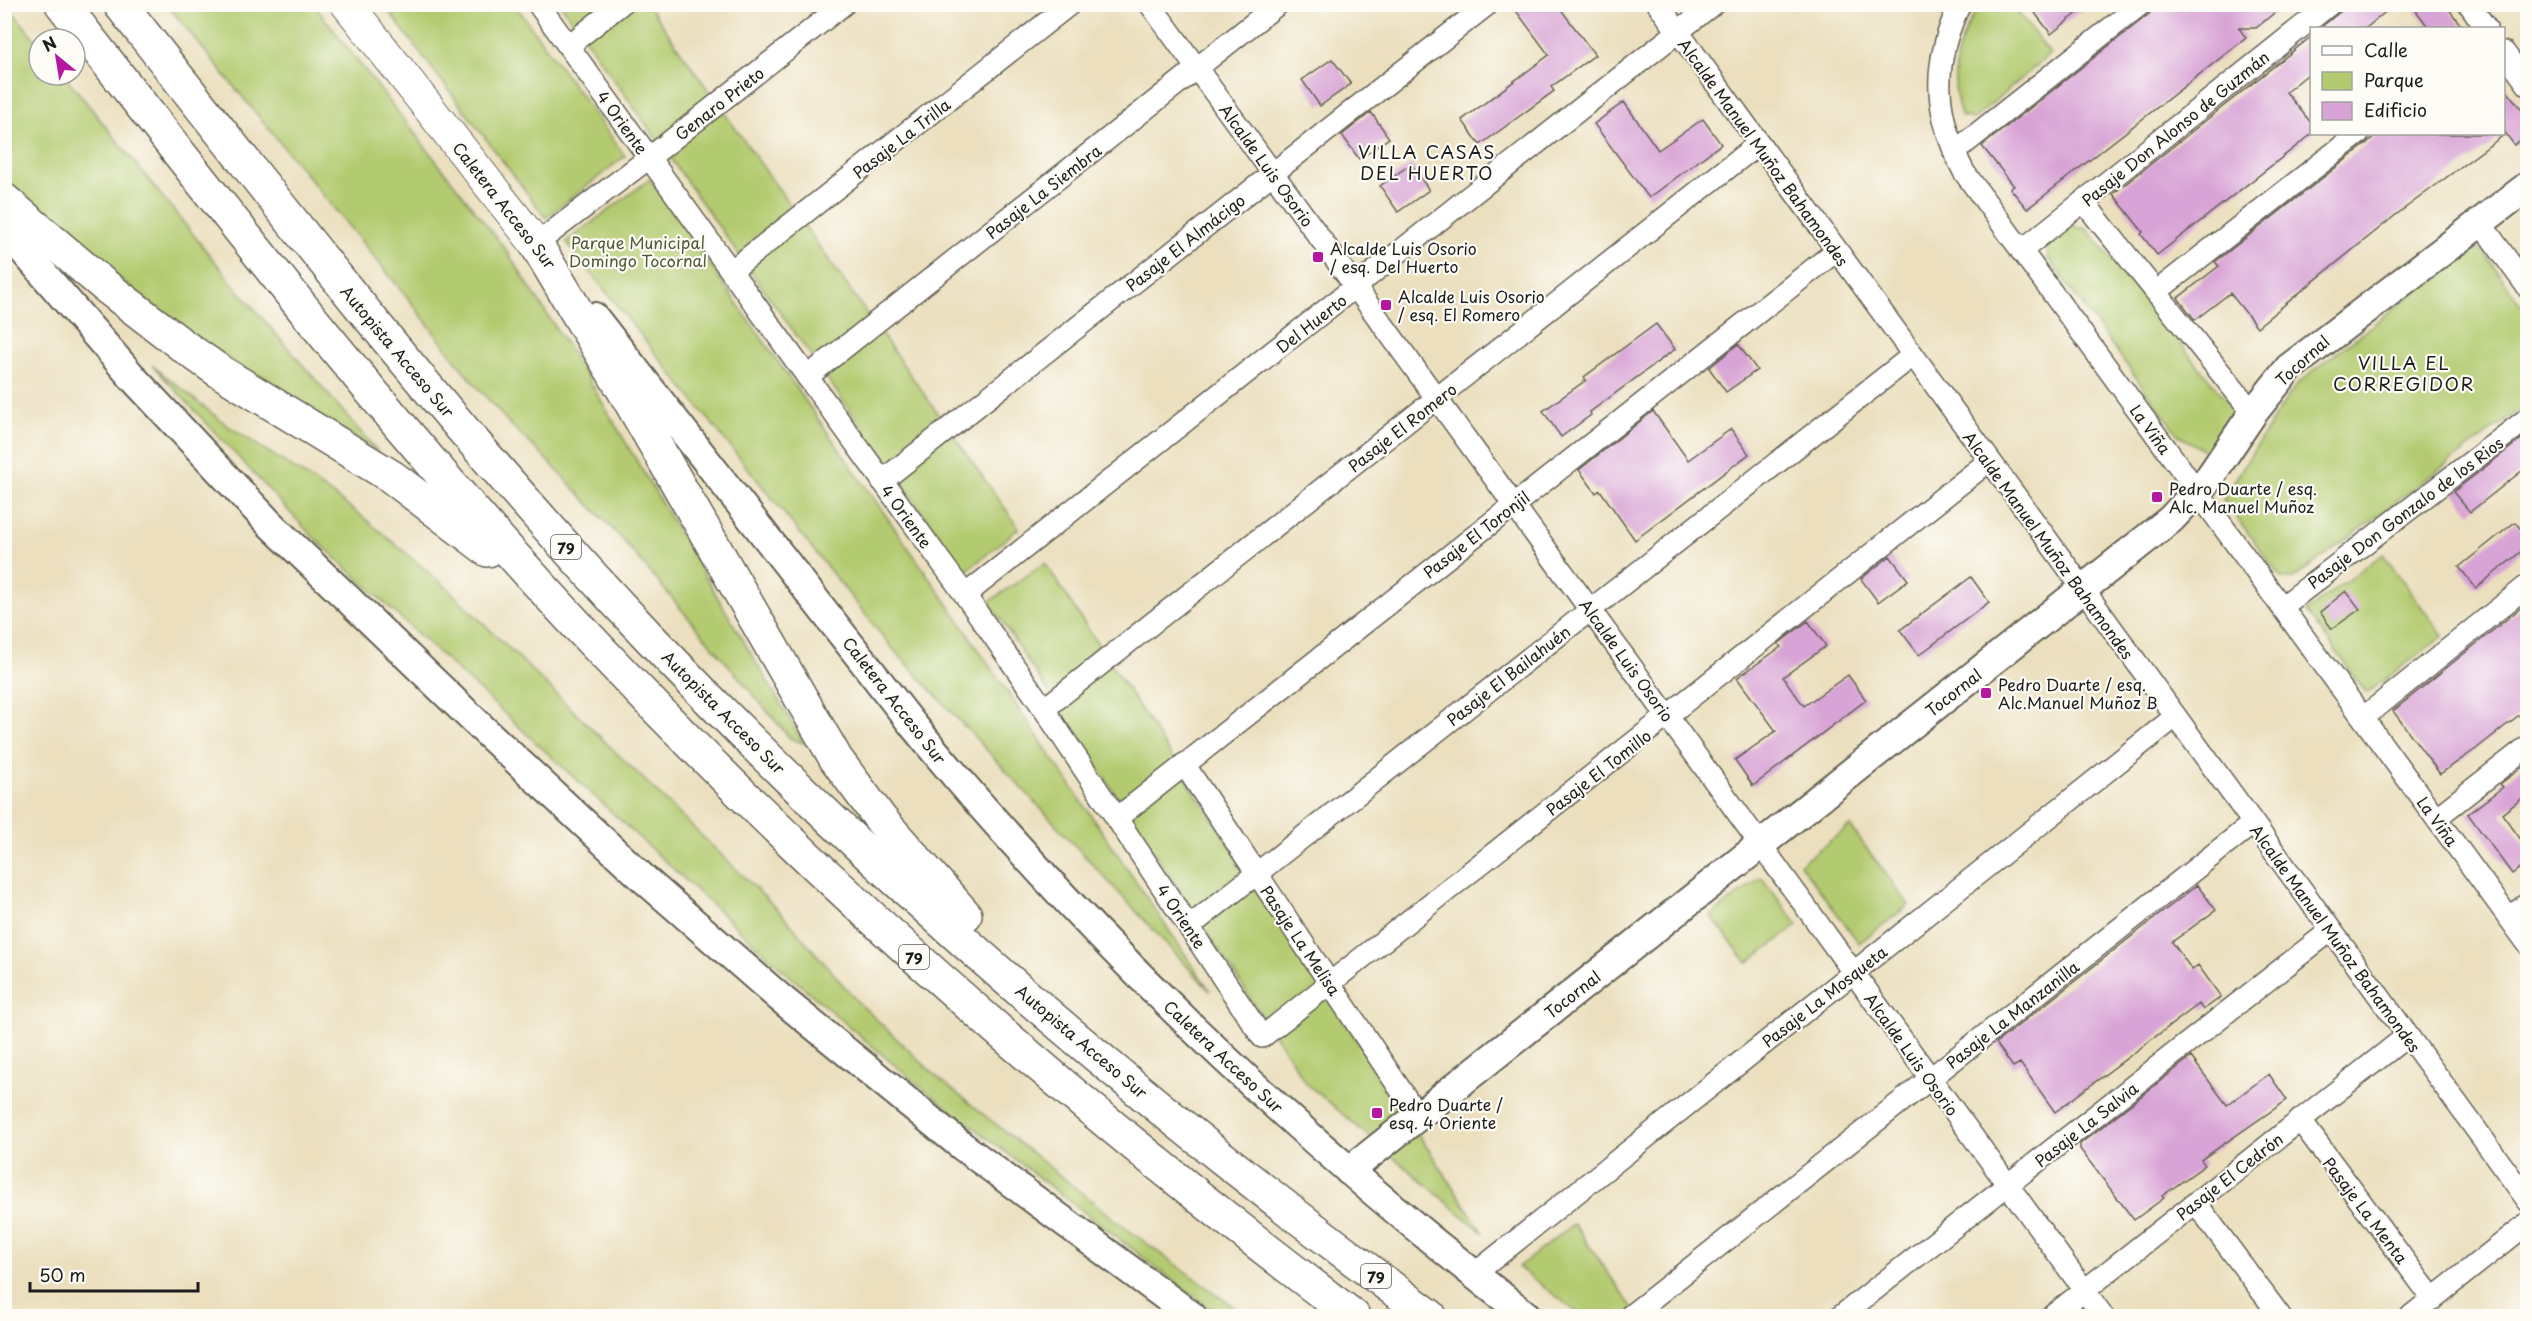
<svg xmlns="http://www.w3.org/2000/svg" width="2532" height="1321" viewBox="0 0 2532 1321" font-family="'Playpen Sans',sans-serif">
<rect width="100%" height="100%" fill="#fdfcf7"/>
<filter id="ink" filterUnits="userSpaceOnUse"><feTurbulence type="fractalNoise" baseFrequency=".0167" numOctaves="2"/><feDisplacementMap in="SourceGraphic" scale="12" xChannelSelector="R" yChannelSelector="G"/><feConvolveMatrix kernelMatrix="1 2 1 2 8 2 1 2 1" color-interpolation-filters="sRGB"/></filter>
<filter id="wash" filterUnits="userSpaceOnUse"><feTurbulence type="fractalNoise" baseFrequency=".008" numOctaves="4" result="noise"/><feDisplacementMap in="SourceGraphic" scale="24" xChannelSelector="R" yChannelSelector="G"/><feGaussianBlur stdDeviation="1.35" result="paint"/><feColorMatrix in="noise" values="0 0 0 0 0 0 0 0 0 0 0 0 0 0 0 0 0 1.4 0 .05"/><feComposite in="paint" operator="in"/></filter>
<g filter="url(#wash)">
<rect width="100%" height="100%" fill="#ebdfbe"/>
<path fill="#b3cb70" stroke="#687446" stroke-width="1.5" d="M4,5H7L39,44V75H64L238,290L378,452L193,337L29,207L5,182Z
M167,5H314L506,250L587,377L804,743L790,738L622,539L552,465L507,421L466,374L411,302Z
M384,5H515L625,156L546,218Z
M561,5H648L1019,528L965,572Z
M1980,5H2013L2050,54L1974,119L1961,116C1948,73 1956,42 1980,5Z
M650,179L947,603L1210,991L893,649L566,242Z
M2070,226L2087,229L2235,411L2206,451L2179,436L2048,258V244Z
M2469,250L2483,251L2527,314V404L2293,579L2281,578L2223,499L2288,396L2298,383Z
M152,365L228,426L315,482L363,517L445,586L781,913L857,1001L938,1078L1123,1226L1246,1316H1222L1208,1307L918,1085L784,971L313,537Z
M2383,554L2443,636L2367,693L2306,611Z
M1045,563L1483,1233L1307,1084L989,602Z
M1850,826L1909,905L1859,943L1800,864Z
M1761,877L1798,925L1747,963L1711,916Z
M1574,1224L1638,1316H1582L1518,1267Z"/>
<g id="blocks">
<path fill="#d8a3d6" d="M1511,4H1557L1595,55L1551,87L1554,91L1480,145L1462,120L1549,55Z
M2045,4H2089L2051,34L2035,13Z
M2156,4H2285L2256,28H2239L2246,38L2027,209L2010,188L2014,186L1982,146L2149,14Z
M2350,4H2395L2366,28H2320Z
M2411,4H2445L2463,28H2429Z
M2312,36V71L2286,92L2312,124V134L2157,255L2141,234L2143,232L2113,194Z
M1332,59L1351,84L1320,106L1302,80Z
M2504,87L2528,118V134L2514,145L2504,131Z
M1624,102L1658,150L1703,119L1721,144L1649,198L1594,124Z
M1371,112L1389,138L1359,159L1342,135Z
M2376,134H2505L2397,214L2257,327L2230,293L2195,320L2178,298L2219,266L2215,262L2366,144Z
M1411,164L1429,190L1398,212L1380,186Z
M1656,324L1675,349L1590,412L1591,415L1561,437L1543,411L1586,380L1584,377Z
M1738,344L1757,370L1726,392L1709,368Z
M1653,411L1688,460L1731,429L1749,454L1635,540L1600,490L1596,493L1579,470Z
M2528,434V466L2470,512L2453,492Z
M2515,522L2528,538V546L2476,588L2459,567Z
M1890,556L1908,580L1878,602L1861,579Z
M1971,577L1989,602L1919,655L1900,630Z
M2346,591L2360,609L2332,629L2320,612Z
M2528,602V708L2476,749L2440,774L2393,711Z
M1808,621L1826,646L1783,677L1804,706L1848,675L1866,700L1753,786L1735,760L1776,731L1737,678L1781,647L1778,644Z
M2528,763V794L2502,814L2528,849V862L2512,874L2468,814L2503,787L2500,784Z
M2197,885L2216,910L2172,942L2192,970L2198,965L2221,997L2203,1010L2199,1004L2055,1112L2020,1063L2013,1067L1996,1043Z
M2191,1057L2227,1105L2269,1074L2287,1100L2201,1160L2205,1165L2162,1196L2164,1198L2134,1220L2080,1149V1144Z"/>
</g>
</g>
<g filter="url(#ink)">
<use href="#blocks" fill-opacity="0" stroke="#646055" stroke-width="1.5"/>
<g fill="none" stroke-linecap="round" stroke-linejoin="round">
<g stroke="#646055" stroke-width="24">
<path id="street" d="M538,4L965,595L1044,709L1262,1037L1989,461
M1150,4L2103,1316
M1658,4L2528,1201
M1960,4C1931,64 1934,114 1964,172L2528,944
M2469,4L2486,28
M568,46L621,4
M2504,52L2528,85
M1954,152L2141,4
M2083,201L2253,413
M2479,221L2528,288
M536,244L649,158L844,4
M2021,251L2330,4
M731,271L1070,4
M2156,292L2358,134
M807,377L1278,4
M882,481L1488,4
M965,595L1713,4
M2282,607L2528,418
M1044,709L1758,144
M2363,718L2528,585
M1184,764L1418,1116
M1117,818L1836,251
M2436,818L2528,746
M2509,918L2528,903
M1189,927L1912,356
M2300,1120L2433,1299
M2196,1203L2280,1316
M1473,1275L2175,717
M1630,1316L2252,824
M1841,1316L2330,931
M2052,1316L2407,1036
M2411,1316L2528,1223"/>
</g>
<g stroke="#646055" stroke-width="32">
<path id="secondary" d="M4,228L134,379L269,523L483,729L644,879L779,997L962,1146L1192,1316
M594,317L913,725C1093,945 1302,1142 1527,1316
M1349,1171L2171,519L2207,481L2253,413L2289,368L2528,186"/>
</g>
<g stroke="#646055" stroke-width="34">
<path id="primary" d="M347,4L536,244"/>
</g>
<g stroke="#646055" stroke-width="36">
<path id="highway" d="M62,4C232,221 401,439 590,639C824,888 1080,1111 1353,1316
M120,4C290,220 459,437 648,636C885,886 1152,1113 1430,1316
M4,200L104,285L182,345L219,371L392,477L488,550
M536,244L629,399L836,759L882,821L965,915"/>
</g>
<use href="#street" stroke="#fff" stroke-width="21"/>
<use href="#secondary" stroke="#fff" stroke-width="28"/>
<use href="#primary" stroke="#fff" stroke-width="32"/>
<use href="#highway" stroke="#fff" stroke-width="33"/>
</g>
</g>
<g fill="#b5179e" stroke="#fdfcf7" stroke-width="2">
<rect x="1312" y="251" width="12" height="12" rx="3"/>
<rect x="1380" y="299" width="12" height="12" rx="3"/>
<rect x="2151" y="491" width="12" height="12" rx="3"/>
<rect x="1980" y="687" width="12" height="12" rx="3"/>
<rect x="1371" y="1107" width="12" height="12" rx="3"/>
</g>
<g text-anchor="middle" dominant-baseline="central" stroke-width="4.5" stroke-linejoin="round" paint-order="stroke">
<g fill="#fdfcf7" stroke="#605f5e" stroke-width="1.5">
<rect x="551" y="535" width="30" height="24" rx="4.5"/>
<rect x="899" y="945" width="30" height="24" rx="4.5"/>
<rect x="1361" y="1264" width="30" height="24" rx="4.5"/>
</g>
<g font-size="15" font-weight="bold" fill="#1c1c1c">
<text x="566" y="547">79</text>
<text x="914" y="957">79</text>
<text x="1376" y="1276">79</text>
</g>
<g font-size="16" fill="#1c1c1c" stroke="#fdfcf7">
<text transform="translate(719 103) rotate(-38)">Genaro Prieto</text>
<text transform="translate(623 122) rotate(54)">4 Oriente</text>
<text transform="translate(2175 128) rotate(-39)">Pasaje Don Alonso de Guzmán</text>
<text transform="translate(901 138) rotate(-38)">Pasaje La Trilla</text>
<text transform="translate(1764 152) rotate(54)">Alcalde Manuel Muñoz Bahamondes</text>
<text transform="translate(1267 165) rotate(54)">Alcalde Luis Osorio</text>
<text transform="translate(1043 191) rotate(-38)">Pasaje La Siembra</text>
<text transform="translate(505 205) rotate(52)">Caletera Acceso Sur</text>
<text transform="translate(1185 242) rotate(-38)">Pasaje El Almácigo</text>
<text transform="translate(1311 323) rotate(-38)">Del Huerto</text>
<text transform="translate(398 351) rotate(50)">Autopista Acceso Sur</text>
<text transform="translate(2302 360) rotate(-42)">Tocornal</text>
<text transform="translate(1402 427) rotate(-38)">Pasaje El Romero</text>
<text transform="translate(2151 429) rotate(54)">La Viña</text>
<text transform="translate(2405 512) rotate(-37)">Pasaje Don Gonzalo de los Rios</text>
<text transform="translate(907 516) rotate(54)">4 Oriente</text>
<text transform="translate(1476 534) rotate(-38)">Pasaje El Toronjil</text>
<text transform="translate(2049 545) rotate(54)">Alcalde Manuel Muñoz Bahamondes</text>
<text transform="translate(1627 660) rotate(54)">Alcalde Luis Osorio</text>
<text transform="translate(1508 675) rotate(-38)">Pasaje El Bailahuén</text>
<text transform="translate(1953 692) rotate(-38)">Tocornal</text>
<text transform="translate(895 700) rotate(52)">Caletera Acceso Sur</text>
<text transform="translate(724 712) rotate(45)">Autopista Acceso Sur</text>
<text transform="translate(1598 772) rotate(-38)">Pasaje El Tomillo</text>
<text transform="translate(2438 821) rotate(54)">La Viña</text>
<text transform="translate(1182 916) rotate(56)">4 Oriente</text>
<text transform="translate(2336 938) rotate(54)">Alcalde Manuel Muñoz Bahamondes</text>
<text transform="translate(1301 940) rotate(56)">Pasaje La Melisa</text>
<text transform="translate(1572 994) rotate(-38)">Tocornal</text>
<text transform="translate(1824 996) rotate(-38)">Pasaje La Mosqueta</text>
<text transform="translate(2012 1014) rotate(-38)">Pasaje La Manzanilla</text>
<text transform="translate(1082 1041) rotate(40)">Autopista Acceso Sur</text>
<text transform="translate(1912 1054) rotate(54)">Alcalde Luis Osorio</text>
<text transform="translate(1224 1056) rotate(43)">Caletera Acceso Sur</text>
<text transform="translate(2086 1124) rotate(-38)">Pasaje La Salvia</text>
<text transform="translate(2229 1176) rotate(-38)">Pasaje El Cedrón</text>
<text transform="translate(2366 1210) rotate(53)">Pasaje La Menta</text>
</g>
<g font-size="16" fill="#515939" stroke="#fdfcf7">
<text x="638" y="242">Parque Municipal<tspan x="638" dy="18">Domingo Tocornal</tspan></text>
</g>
<g font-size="16" fill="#1c1c1c" stroke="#fdfcf7" text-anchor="start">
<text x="1330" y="248">Alcalde Luis Osorio<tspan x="1330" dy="18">/ esq. Del Huerto</tspan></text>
<text x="1398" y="296">Alcalde Luis Osorio<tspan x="1398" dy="18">/ esq. El Romero</tspan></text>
<text x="2169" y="488">Pedro Duarte / esq.<tspan x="2169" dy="18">Alc. Manuel Muñoz</tspan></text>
<text x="1998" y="684">Pedro Duarte / esq.<tspan x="1998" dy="18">Alc.Manuel Muñoz B</tspan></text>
<text x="1389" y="1104">Pedro Duarte /<tspan x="1389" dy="18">esq. 4 Oriente</tspan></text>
</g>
<g font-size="18" letter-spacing="1.5" fill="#1c1c1c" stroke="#fdfcf7">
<text x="1427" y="151">VILLA CASAS<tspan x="1427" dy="21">DEL HUERTO</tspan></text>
<text x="2404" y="362">VILLA EL<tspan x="2404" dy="21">CORREGIDOR</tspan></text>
</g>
</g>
<rect width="2532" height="1321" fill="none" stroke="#fdfcf7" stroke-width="24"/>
<rect x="2310" y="27" width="195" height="108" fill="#fdfcf7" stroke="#a3a29f" stroke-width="1.5"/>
<rect x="2322" y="46" width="30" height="9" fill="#ffffff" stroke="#a3a29f" stroke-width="1.5"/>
<text x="2364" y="57" font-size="18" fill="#1c1c1c">Calle</text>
<rect x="2322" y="72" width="30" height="18" fill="#b3cb70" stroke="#a3a29f" stroke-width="1.5"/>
<text x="2364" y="87" font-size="18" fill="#1c1c1c">Parque</text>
<rect x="2322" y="102" width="30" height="18" fill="#d8a3d6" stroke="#a3a29f" stroke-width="1.5"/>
<text x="2364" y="117" font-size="18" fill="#1c1c1c">Edificio</text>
<g transform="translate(57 57) rotate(330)"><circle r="28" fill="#fdfcf7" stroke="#a3a29f" stroke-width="1.5"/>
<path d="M0-4.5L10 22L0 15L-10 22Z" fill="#b5179e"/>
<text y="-9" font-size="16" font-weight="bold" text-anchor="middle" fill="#1c1c1c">N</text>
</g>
<path d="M30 1282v9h168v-9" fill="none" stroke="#1c1c1c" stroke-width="3"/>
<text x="39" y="1282" font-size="18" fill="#1c1c1c" stroke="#fdfcf7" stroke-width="4.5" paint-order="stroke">50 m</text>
</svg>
